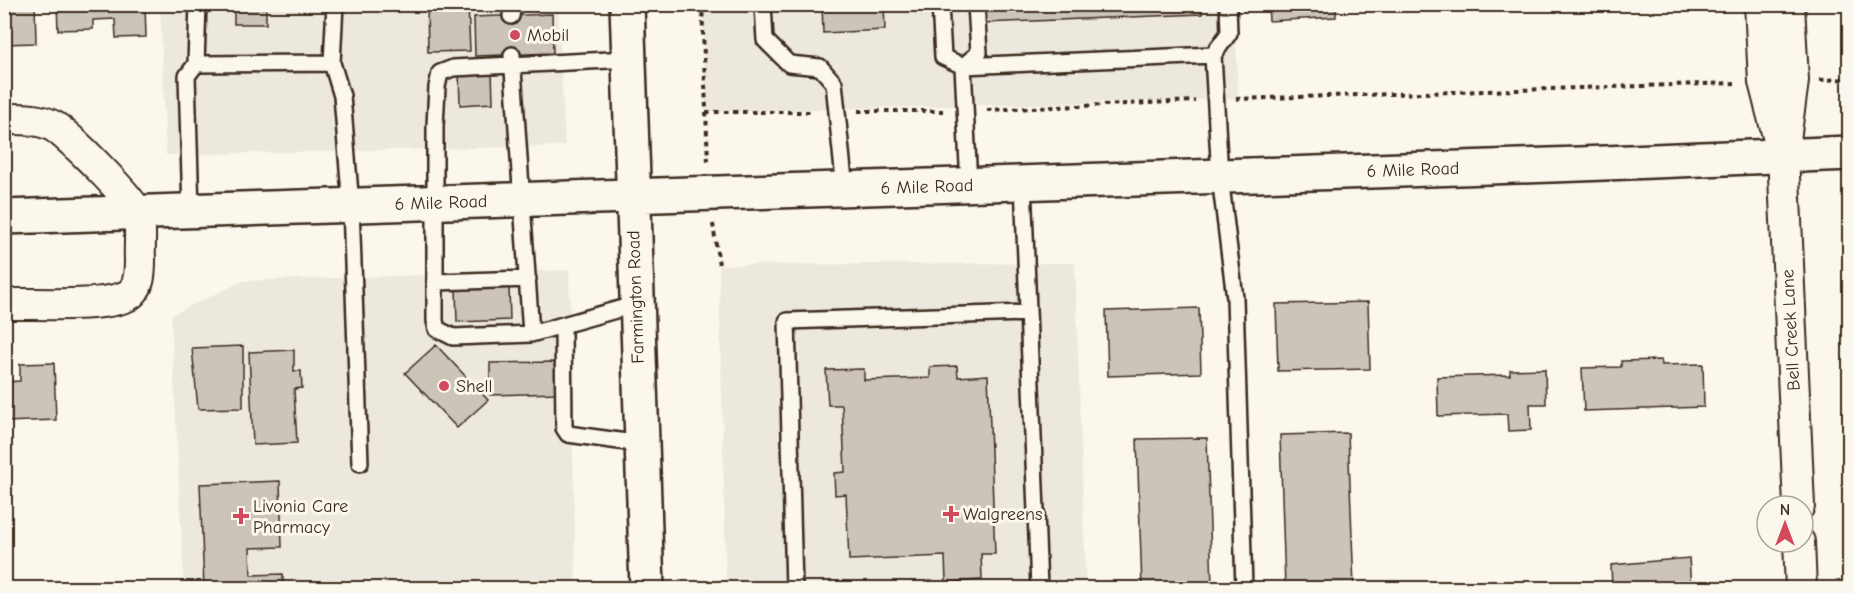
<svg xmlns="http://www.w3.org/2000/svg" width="1854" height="593" viewBox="0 0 1854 593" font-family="'Comic Neue',sans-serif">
<rect width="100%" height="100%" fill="#fbf7ec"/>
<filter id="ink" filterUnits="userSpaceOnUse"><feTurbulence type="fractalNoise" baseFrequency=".0167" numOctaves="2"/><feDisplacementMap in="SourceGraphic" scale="12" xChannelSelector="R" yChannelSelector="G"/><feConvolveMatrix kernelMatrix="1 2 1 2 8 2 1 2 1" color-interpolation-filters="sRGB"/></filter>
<g filter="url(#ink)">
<path fill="#ede8dd" d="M160,5H558L565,146L166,155Z
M702,5H1235L1238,99L706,112Z
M1075,263L1086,588H726L719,265Z
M569,270L576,588H184L171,315L243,281Z"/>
<path fill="#ccc4b9" stroke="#3b2a1e" stroke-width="1.5" d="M4,4H35L36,43L4,44Z
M57,4H145L146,37L116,38L115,19L93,20V29L58,30Z
M234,4H266V24H234Z
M427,4H468L470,51L428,52Z
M822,4H884L885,30L823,33Z
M982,4H1202V14L983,23Z
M1268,4H1336V17L1269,21Z
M1370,4H1451V8L1370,9Z
M1525,4H1582V7L1526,9Z
M552,14L553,53L475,56L474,17Z
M492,71L493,103L460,105L459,72Z
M509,287L510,320L457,322L456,289Z
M1368,302L1370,369L1278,371L1276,304Z
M1199,308L1201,373L1108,376L1106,311Z
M436,345L488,400L457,428L405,373Z
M243,346V408L198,409L192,348Z
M294,350V371H301L302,388L294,389L297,443L253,445L249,352Z
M1661,360L1662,365L1703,364L1704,407L1584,411L1582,368L1621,367V361Z
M556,362L557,393L490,395V363Z
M54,363L56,420L4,422V382L20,381V364Z
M957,366L958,377L988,375L995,554H981L982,580L946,582L945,556L849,560L846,494L835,495L834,473L845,472L842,405H828L826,370L864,369V380L930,378V367Z
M1545,369L1546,404H1530L1531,430L1508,431L1507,414L1438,416L1437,377L1510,375V370Z
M1348,433L1354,588H1285L1280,435Z
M1207,438L1212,586L1142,588L1137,439Z
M280,481L282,547L250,548L251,575L283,574V588H204L200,484Z
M1689,558L1691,588H1595L1612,587L1611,565Z"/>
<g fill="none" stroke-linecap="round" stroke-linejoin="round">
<g stroke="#3b2a1e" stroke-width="20">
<path id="service" d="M763,4L765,40L789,64L820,67L834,83L845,190
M940,4L943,57L963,66L1213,55
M1228,4L1229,33L1213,55L1220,177L1235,298L1244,588
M511,16L513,4
M512,55L531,334
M629,59L453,68L440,73L437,87L435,126V321L437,329L453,337L531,334L637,304
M332,63L342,96L351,206L360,463
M196,64L198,4
M963,66L969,185
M963,66L979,53L976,4
M1023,183L1039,588
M191,212L187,76L196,64L332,63L335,4
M436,282L528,279
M563,326L564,428L568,434L641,444
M794,588L787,321L1028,313"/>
</g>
<g stroke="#3b2a1e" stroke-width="34">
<path id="minor" d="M1760,4L1764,82L1779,140
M1789,4L1793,81L1783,154L1799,506
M4,119C22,119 38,118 53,126C67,133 134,201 138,214C142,227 139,246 140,260C140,272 140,289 127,296C100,308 36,303 4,304
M1799,542L1801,588"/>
</g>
<g stroke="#3b2a1e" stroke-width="38">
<path id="secondary" d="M627,4L647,588
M4,217L1580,164L1850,153"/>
</g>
<path stroke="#3b2a1e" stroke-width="4" stroke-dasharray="4.5 4.5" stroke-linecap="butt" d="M702,4L708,163
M1820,80L1850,79
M1236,99L1735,83
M987,110L1195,101
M858,111H943
M706,112H814
M713,224L719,265"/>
<use href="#service" stroke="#fbf7ec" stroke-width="15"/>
<use href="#minor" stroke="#fbf7ec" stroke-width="30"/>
<use href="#secondary" stroke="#fbf7ec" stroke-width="33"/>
</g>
</g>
<g fill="#d1495b" stroke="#fbf7ec" stroke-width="2">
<circle cx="515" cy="35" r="6"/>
<circle cx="444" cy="386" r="6"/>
<path d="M948 505h6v6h6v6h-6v6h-6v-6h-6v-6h6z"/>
<path d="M238 507h6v6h6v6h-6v6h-6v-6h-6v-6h6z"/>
</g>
<g text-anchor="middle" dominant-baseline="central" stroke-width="6" stroke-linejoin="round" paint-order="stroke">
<g font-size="18" fill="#3b2a1e" stroke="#fbf7ec" text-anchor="start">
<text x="527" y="35">Mobil</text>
<text x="456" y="386">Shell</text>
<text x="253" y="506">Livonia Care<tspan x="253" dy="21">Pharmacy</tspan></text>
<text x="963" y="514">Walgreens</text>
</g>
<g font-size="18" fill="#3b2a1e" stroke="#fbf7ec">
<text transform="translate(1413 170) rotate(-2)">6 Mile Road</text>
<text transform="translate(927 187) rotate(-2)">6 Mile Road</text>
<text transform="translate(441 203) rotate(-2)">6 Mile Road</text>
<text transform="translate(636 297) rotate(-92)">Farmington Road</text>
<text transform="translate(1791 330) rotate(-93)">Bell Creek Lane</text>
</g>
</g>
<rect width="1854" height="593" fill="none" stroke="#fbf7ec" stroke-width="24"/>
<rect x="12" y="12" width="1830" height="569" fill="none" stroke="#3b2a1e" stroke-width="2" filter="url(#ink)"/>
<g transform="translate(1785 524)"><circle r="28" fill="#fbf7ec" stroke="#aea59a" stroke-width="1.5"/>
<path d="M0-4.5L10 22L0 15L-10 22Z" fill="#d1495b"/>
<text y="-9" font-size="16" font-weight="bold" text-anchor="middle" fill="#3b2a1e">N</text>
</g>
</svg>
